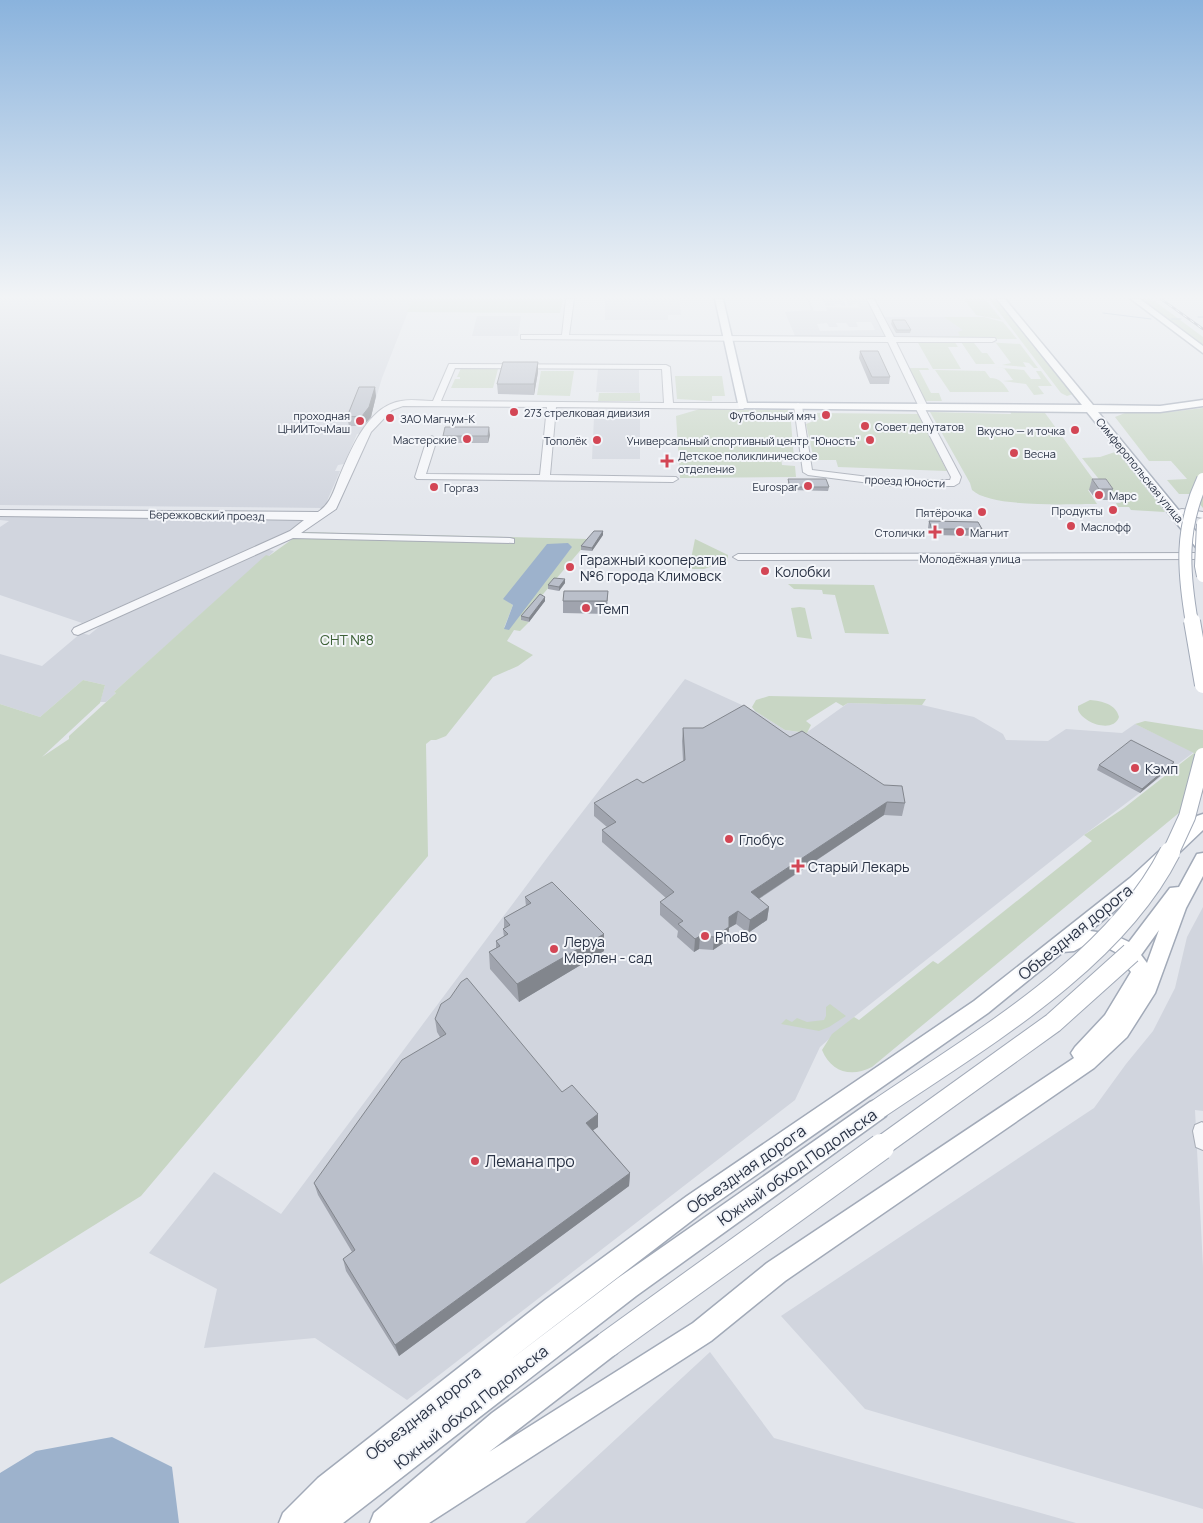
<svg xmlns="http://www.w3.org/2000/svg" width="1203" height="1523" viewBox="0 0 1203 1523" font-family="Manrope,sans-serif">
<rect width="100%" height="100%" fill="#e3e6ec"/>
<path fill="#d1d5de" fill-rule="evenodd" d="M0,299H413L382,378L368,425H365L362,433L357,434L344,464L338,465L335,471H340L324,508L0,505Z
M605,299H679L681,315H668V320H605Z
M807,299H842L846,306L834,303L835,306H826L822,299H809L814,311H827L826,307L860,308L857,303L849,306L845,299H868L888,337L795,336L785,312L811,310ZM856,322H871L875,330L820,331L817,324L827,323L829,327H838L836,323H846L849,327H858Z
M477,316H521L518,336H472Z
M885,317H984L1001,339L895,338Z
M598,369L639,370V393L596,392Z
M594,417H640V459H592Z
M0,515L303,521V526L82,623L0,595V527L9,521L0,520Z
M265,549L274,551L269,556H266L114,692L116,693L106,702H100L105,685L83,680L40,717L0,704V654L42,666L81,633L89,635L105,622Z
M685,679L755,711L785,730L806,733L848,703L922,705L974,717L1003,734L1006,740L1048,741L1066,729L1122,733L1135,724L1194,752L1084,835L854,1017L820,1047L795,1100L407,1400L315,1338L204,1348L217,1289L149,1253L214,1172L281,1214L550,854Z
M1203,907V1111L1195,1110L1203,1267V1509L865,1409L781,1316L1094,1108L1126,1064L1153,1031L1175,988L1187,937Z
M710,1352L774,1438L1076,1523H525Z"/>
<path fill="#c8d6c4" fill-rule="evenodd" d="M413,299H563L560,313L407,312Z
M964,299H985L1002,320L976,315Z
M989,299H998L1073,394L1067,396L1061,393Z
M1140,299H1152L1203,337V346Z
M944,317H984L1003,322L1017,339H938L937,337L960,336L958,332L963,330Z
M917,341H954L958,347H948L961,369H933Z
M961,342H980L974,343L982,353H987L995,364H976Z
M985,342L1020,344L1038,368H1034L1029,363L1023,362L1026,367L1002,365L1011,363L996,343Z
M992,367L1024,370L1031,379H1041L1036,371H1041L1052,386H1038L1044,394L1034,395L1026,384L1003,381L1013,380L1004,368Z
M461,368L498,369L493,388H451L455,379H460V377H457Z
M908,368H928L929,370H919L931,393H939L942,401H924Z
M935,370L985,371L990,378C1000,378 1004,384 1009,392H950Z
M541,371H574L570,396L537,395Z
M675,376H722L725,396H712V401L677,399Z
M599,393H640V401H598Z
M1203,408V508L1191,494H1179L1167,480L1187,479L1171,461H1149L1115,417L1125,413L1170,412Z
M700,409L790,410L794,458H781L782,465L795,466L796,477L680,478L676,416Z
M1010,411L1045,413L1101,490H1088L1097,504C1069,504 991,508 972,490L970,483L930,412L1011,414Z
M816,413L918,414L947,471L838,467L836,460H814L806,424L819,419Z
M1115,452L1118,453L1165,512L1131,510L1129,507H1118L1116,503H1121L1112,490L1106,488L1082,458L1100,457Z
M302,532L590,539L521,620L529,622L520,631L514,630L507,641L533,655L518,666L493,677L446,736L436,740H431L426,744L428,856L141,1196L0,1284V704L40,717L83,680L105,685L100,703L42,757L69,739V736L116,693L114,692L266,555L269,556ZM572,547L504,628L513,605L504,599Z
M695,539L728,555V561L704,569H689Z
M788,584L874,585L889,634L845,633L835,595L823,594L822,590L794,589Z
M800,607L805,608L812,639L797,637L791,608Z
M769,696L926,699L922,705L848,703L843,706L836,702L806,721L811,725L807,733L785,730L755,711L752,707L756,700Z
M1090,700C1102,701 1116,704 1119,717C1113,734 1083,723 1078,710V706Z
M1145,721L1203,730V793L872,1067C851,1078 831,1072 822,1050L832,1034L854,1017L859,1020L933,961L938,964L1092,841L1084,835L1124,808L1194,753L1135,724Z
M830,1004L846,1016L829,1027L819,1031L781,1024L786,1019L792,1022L797,1018L807,1022L824,1020L826,1016V1007Z"/>
<path fill="#9db2cc" d="M568,543L572,547L509,630L504,629L513,605L503,599L547,544Z
M112,1437L172,1467L179,1523H0V1473L36,1451Z"/>
<g fill="none" stroke-linecap="round" stroke-linejoin="round">
<path stroke="#9db2cc" stroke-width="1" d="M1103,313L1151,319
M1198,317H1203
M1171,319H1181"/>
<g stroke="#a8adb7" stroke-width="2">
<path id="minor" d="M566,299H574L569,335L886,337L867,299H874L894,337L995,338L996,340L992,342H896L928,407L925,409L961,477L959,483L954,486H893L808,475L803,472L794,406L798,403L802,406L812,470L893,480H950L951,477L915,407L918,405L888,342L521,339V335H562Z
M449,364L666,365L670,367L673,403H743L747,406L743,409L556,407L550,475L676,477L678,479L673,482L417,479L415,477L427,439L432,436L437,439L426,474L540,475L547,407L403,406L392,410L371,432L336,509L301,533L510,538L514,539V543L293,538L78,635L74,634L72,631L74,628L290,531L304,520L0,516V510L318,512C330,504 333,493 338,480C350,452 367,406 401,401C411,399 423,401 433,401ZM455,368L662,369L664,403L441,401Z
M1182,509L1203,512V518L1178,514V510Z
M1203,553V559L738,560L733,557L738,554Z
M1202,1122L1203,1123V1150L1196,1147L1193,1131L1195,1125Z"/>
</g>
<g stroke="#a2aab8" stroke-width="3">
<path id="major" d="M715,299H723L747,403L1082,405L997,299H1005L1093,405L1160,406L1203,400V406L1160,412H1098L1203,540V552L1199,551L1087,412L739,408Z
M1131,299H1140L1203,346V353Z
M1203,814V830L1142,888L1090,931L1112,934L1129,942L1170,888L1179,887L1197,854L1203,853V876L1186,908L1155,993L1127,1037L1094,1068L785,1281L711,1341L429,1523H370L374,1513L492,1413L599,1335L608,1331L617,1335L621,1344L617,1353L489,1452L693,1323L767,1263L1074,1058L1071,1053L1075,1047L1105,1015L1131,972L1117,953L1108,948L1085,945L1074,951L1063,952L988,1013L703,1212L506,1363L618,1278L870,1102L878,1099L886,1102L889,1109L886,1116L636,1296L343,1523H279L283,1513L318,1478L545,1300L687,1196L974,1001L1130,878L1197,816ZM1159,930L1147,963L1141,955Z"/>
</g>
<use href="#minor" fill="#f6f7fa" fill-rule="evenodd"/>
<use href="#major" fill="#fff" fill-rule="evenodd"/>
<g stroke="#7c8596" stroke-width="2.5">
<path id="rail" d="M1161,299L1203,329"/>
</g>
<use href="#rail" stroke="#f3f5f9" stroke-width="1" stroke-dasharray="4.5" stroke-linecap="butt"/>
<g stroke="#a2aab8" stroke-width="14" stroke-linecap="butt">
<path id="major-bridge-far3" d="M1203,524L1201,566L1203,576
M1192,623C1183,570 1180,528 1203,479"/>
</g>
<g stroke="#a2aab8" stroke-width="18" stroke-linecap="butt">
<path id="major-bridge-far2" d="M1192,621L1203,685
M1170,854L1187,817L1203,756"/>
</g>
<g stroke="#a2aab8" stroke-width="22" stroke-linecap="butt">
<path id="major-bridge-far1" d="M878,1109C978,1041 1114,963 1170,852
M879,1148L1053,1023L1131,953"/>
</g>
<g stroke="#a2aab8" stroke-width="28" stroke-linecap="butt">
<path id="major-bridge" d="M608,1344L881,1147"/>
</g>
<use href="#major-bridge-far3" stroke="#fff" stroke-width="12"/>
<use href="#major-bridge-far2" stroke="#fff" stroke-width="16"/>
<use href="#major-bridge-far1" stroke="#fff" stroke-width="20"/>
<use href="#major-bridge" stroke="#fff" stroke-width="26"/>
</g>
<path fill="#a0a4ae" d="M892,320L911,330L910,333H896L891,324Z
M860,351L890,377L889,384H870L859,358Z
M538,362V372L534,395L498,394L497,384Z
M376,396L371,417L363,426H349L347,417Z
M490,435L488,443H444L443,436Z
M788,479L829,487L828,491L790,490L788,483Z
M1092,479L1113,489L1109,500H1096L1089,490Z
M929,521L982,529L980,536L931,535L928,528Z
M603,535L592,551L581,550V546Z
M565,579V583L559,591L548,589V585Z
M608,591L607,614L563,613V601Z
M545,597V601L529,622L521,620V616Z
M683,728L790,737L905,803L902,816L884,815L759,899L769,907L767,920L748,933L736,924L729,928L728,940L713,950L699,949L694,952L677,937L678,931L660,915V902L666,898L602,842V830L607,827L594,816V803L643,783L683,761L682,741Z
M1174,762L1172,766L1140,793L1097,770L1099,765Z
M525,897L604,934V951L519,1002L490,969L489,952L496,948V941L504,937L503,929L504,928V918L526,906Z
M435,1019L562,1092L598,1127L593,1130L630,1173L629,1186L399,1356L346,1271L343,1259L352,1252L318,1195L314,1183L440,1037L437,1032Z"/>
<path fill="#82868d" d="M538,362V372L534,395V384Z
M375,387L376,396L371,417L363,426L362,416Z
M489,427L490,435L488,443V436Z
M603,531V535L592,551V548Z
M565,579V583L559,591V587Z
M545,597V601L529,622V618Z
M1174,762L1172,766L1140,793L1142,789Z
M887,802L884,815L749,905L751,892Z
M769,907L767,920L748,933L750,920Z
M738,911L736,924L729,928L728,940L713,950L714,937L729,917Z
M604,934V951L519,1002L517,984Z
M700,936L699,949L694,952L695,939Z
M598,1114V1127L586,1135V1123Z
M630,1173L629,1186L399,1356L395,1345Z"/>
<path fill="#babfca" stroke="#82868d" d="M892,320H905L911,330H897Z
M860,351H878L890,377H872Z
M503,362H538L534,384H497Z
M359,387H375L369,407L362,416L347,417Z
M445,427H489L488,436H443Z
M788,479H826L829,487H790Z
M1092,479H1106L1113,489H1099Z
M929,521L978,522L982,529H932Z
M594,531H603L592,548L581,546Z
M554,578L565,579L559,587L548,585Z
M564,591H608L607,601H563Z
M540,594L545,597L529,618L521,616Z
M744,705L790,737L802,731L884,785L902,786L905,803L887,802L751,892L769,907L750,920L738,911L729,917V927L714,937L700,936L695,939L678,924L683,921L660,902L674,892L602,830L616,822L594,803L637,779L643,783L685,760L683,728H703Z
M1131,740L1174,762L1142,789L1099,765Z
M552,882L604,934L517,984L489,952L500,946L496,941L508,934L503,929L510,925L504,918L531,903L525,897Z
M467,978L562,1092L572,1085L598,1114L586,1123L630,1173L395,1345L343,1259L355,1250L314,1183L402,1060L446,1034L435,1019L441,1004L450,998L461,982Z"/>
<linearGradient id="sky" x2="0" y2="1"><stop stop-color="#8ab3dd"/><stop offset="0.58" stop-color="#f2f4f6"/><stop offset="1" stop-color="#f2f4f6" stop-opacity="0"/></linearGradient>
<rect width="1203" height="512" fill="url(#sky)"/>
<g fill="#d34655" stroke="#f3f5f9" stroke-width="2">
<circle cx="514" cy="412" r="5"/>
<circle cx="826" cy="415" r="5"/>
<circle cx="390" cy="418" r="5"/>
<circle cx="360" cy="421" r="5"/>
<circle cx="865" cy="426" r="5"/>
<circle cx="1075" cy="430" r="5"/>
<circle cx="467" cy="439" r="5"/>
<circle cx="597" cy="440" r="5"/>
<circle cx="870" cy="440" r="5"/>
<circle cx="1014" cy="453" r="5"/>
<path d="M664.5 453.5h5v5h5v5h-5v5h-5v-5h-5v-5h5z"/>
<circle cx="808" cy="486" r="5"/>
<circle cx="434" cy="487" r="5"/>
<circle cx="1099" cy="495" r="5"/>
<circle cx="1113" cy="510" r="5"/>
<circle cx="982" cy="512" r="5"/>
<circle cx="1071" cy="526" r="5"/>
<path d="M932.5 524.5h5v5h5v5h-5v5h-5v-5h-5v-5h5z"/>
<circle cx="960" cy="532" r="5"/>
<circle cx="570" cy="567" r="5"/>
<circle cx="765" cy="571" r="5"/>
<circle cx="586" cy="608" r="5"/>
<circle cx="1135" cy="768" r="5"/>
<circle cx="729" cy="839" r="5"/>
<path d="M795.5 858.5h5v5h5v5h-5v5h-5v-5h-5v-5h5z"/>
<circle cx="705" cy="936" r="5"/>
<circle cx="554" cy="949" r="5"/>
<circle cx="475" cy="1161" r="5"/>
</g>
<g text-anchor="middle" dominant-baseline="central" stroke-width="4" stroke-linejoin="round" paint-order="stroke">
<g font-size="11" fill="#2a3345" stroke="#f3f5f9" text-anchor="end">
<text x="524" y="412" text-anchor="start">273 стрелковая дивизия</text>
<text x="350" y="415">проходная<tspan x="350" dy="13">ЦНИИТочМаш</tspan></text>
<text x="816" y="415">Футбольный мяч</text>
<text x="400" y="418" text-anchor="start">ЗАО Магнум-К</text>
<text x="875" y="426" text-anchor="start">Совет депутатов</text>
<text x="1065" y="430">Вкусно — и точка</text>
<text x="457" y="439">Мастерские</text>
<text x="587" y="440">Тополёк</text>
<text x="860" y="440">Универсальный спортивный центр "Юность"</text>
<text x="1024" y="453" text-anchor="start">Весна</text>
<text x="678" y="455" text-anchor="start">Детское поликлиническое<tspan x="678" dy="13">отделение</tspan></text>
<text x="798" y="486">Eurospar</text>
<text x="444" y="487" text-anchor="start">Горгаз</text>
<text x="1109" y="495" text-anchor="start">Марс</text>
<text x="1103" y="510">Продукты</text>
<text x="972" y="512">Пятёрочка</text>
<text x="1081" y="526" text-anchor="start">Маслофф</text>
<text x="925" y="532">Столички</text>
<text x="970" y="532" text-anchor="start">Магнит</text>
</g>
<g font-size="11" fill="#2a3345" stroke="#f3f5f9">
<text transform="translate(1140 470) rotate(51)">Симферопольская улица</text>
<text transform="translate(905 481) rotate(3)">проезд Юности</text>
<text transform="translate(207 515) rotate(1)">Бережковский проезд</text>
<text x="970" y="558">Молодёжная улица</text>
</g>
<g font-size="14" fill="#2a3345" stroke="#f3f5f9" text-anchor="start">
<text x="580" y="559">Гаражный кооператив<tspan x="580" dy="16">№6 города Климовск</tspan></text>
<text x="775" y="571">Колобки</text>
<text x="596" y="608">Темп</text>
<text x="1145" y="768">Кэмп</text>
<text x="739" y="839">Глобус</text>
<text x="808" y="866">Старый Лекарь</text>
<text x="715" y="936">PhoBo</text>
<text x="564" y="941">Леруа<tspan x="564" dy="16">Мерлен - сад</tspan></text>
</g>
<g font-size="14" fill="#3d6137" stroke="#f3f5f9">
<text x="347" y="639">СНТ №8</text>
</g>
<g font-size="16" fill="#2a3345" stroke="#f3f5f9">
<text transform="translate(1075 932) rotate(-39)">Объездная дорога</text>
<text transform="translate(797 1167) rotate(-35)">Южный обход Подольска</text>
<text transform="translate(746 1169) rotate(-35)">Объездная дорога</text>
<text transform="translate(471 1407) rotate(-38)">Южный обход Подольска</text>
<text transform="translate(423 1413) rotate(-38)">Объездная дорога</text>
</g>
<g font-size="16" fill="#2a3345" stroke="#f3f5f9" text-anchor="start">
<text x="485" y="1161">Лемана про</text>
</g>
</g>
</svg>
